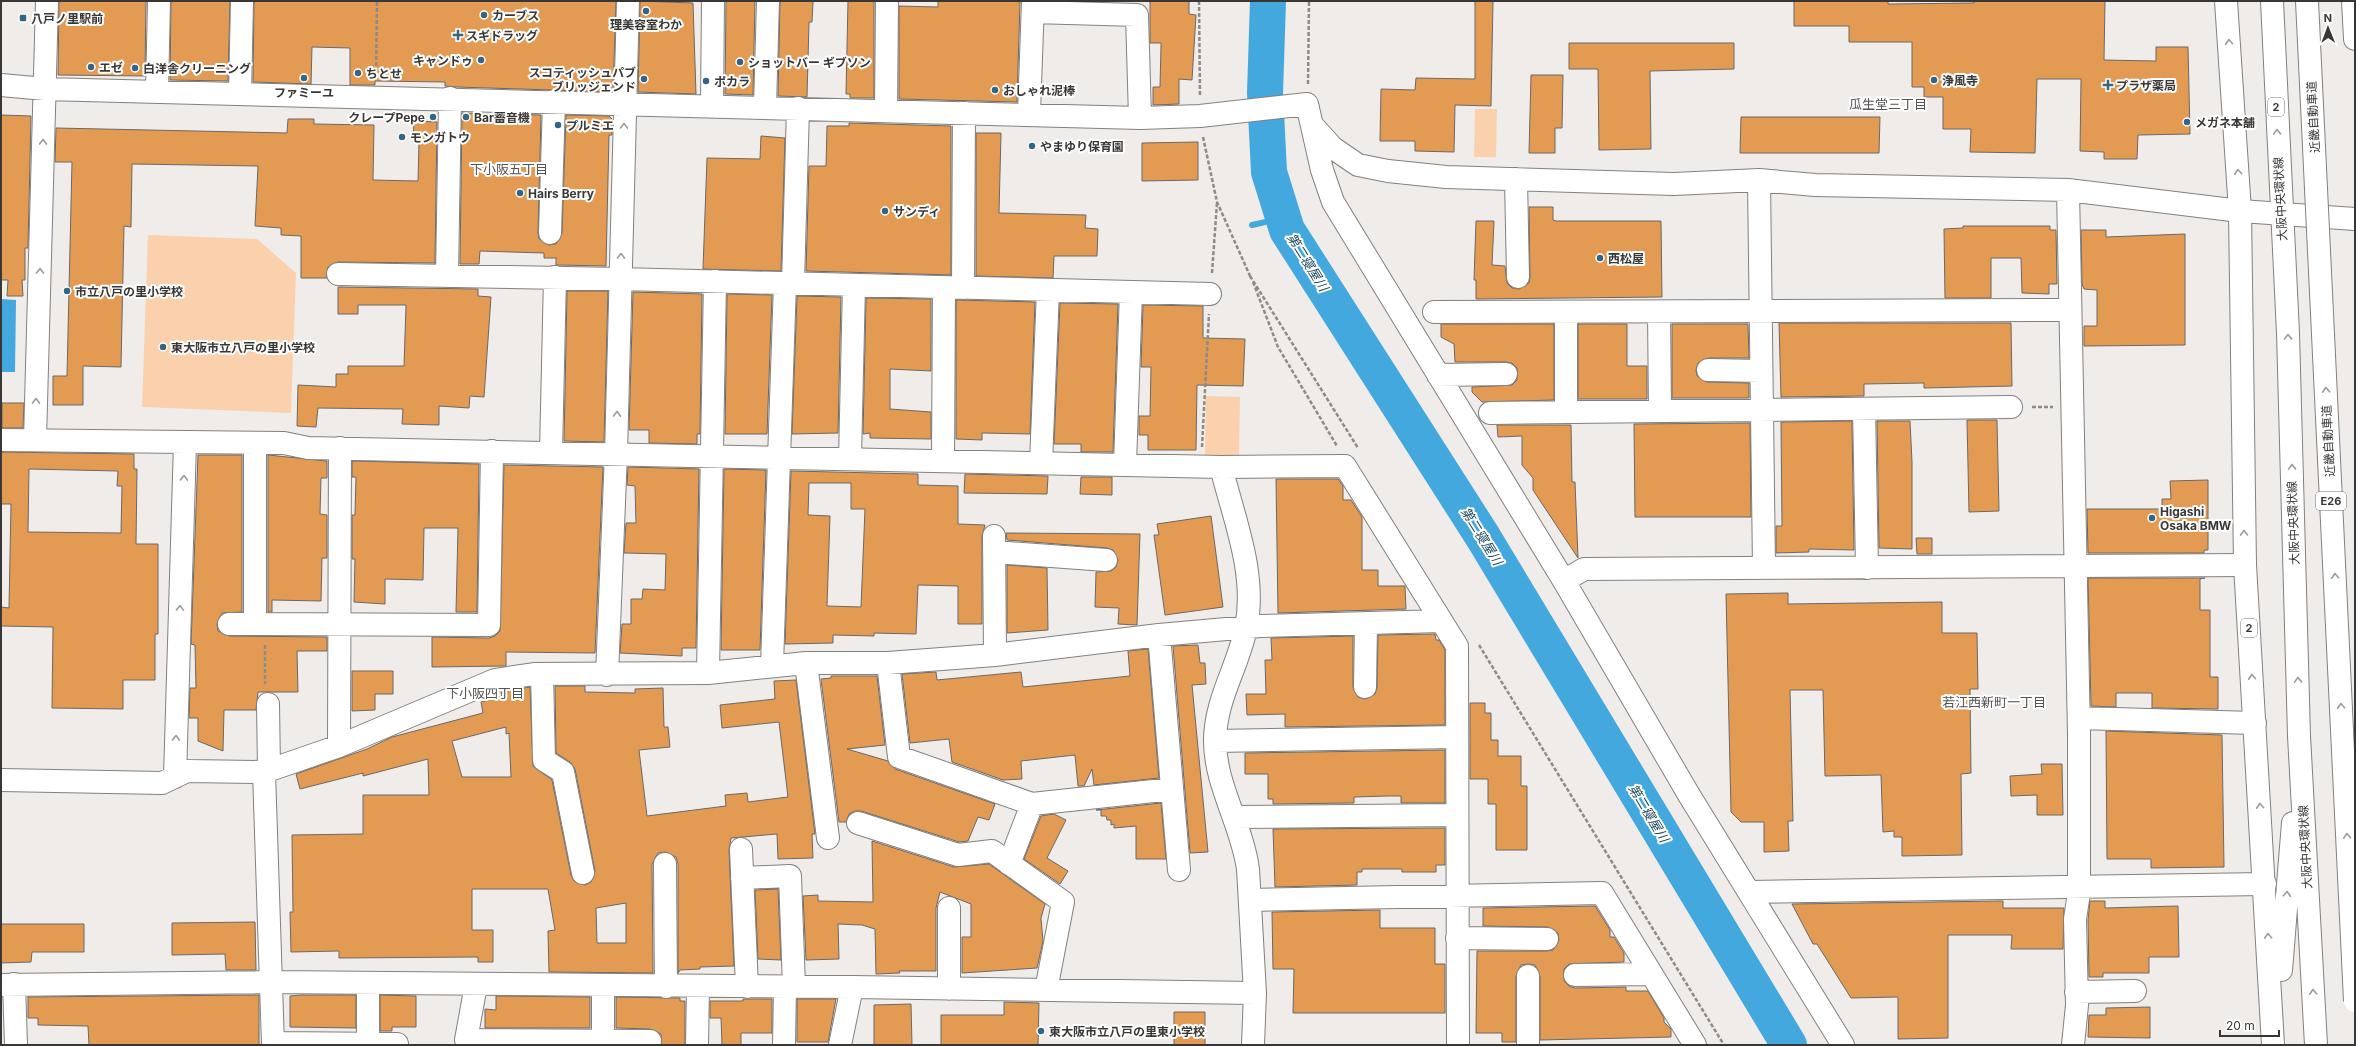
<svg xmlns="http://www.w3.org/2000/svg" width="2356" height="1046" viewBox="0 0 2356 1046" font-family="Inter,'Noto Sans JP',sans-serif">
<rect width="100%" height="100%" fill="#f0ece9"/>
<path fill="#fad1ac" d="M1475,109H1497L1496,157H1474Z
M148,235L257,239L296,273L291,413L142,407Z
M1206,396L1240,397L1239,455H1205Z"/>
<path fill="#42a8de" d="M1,299L16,300L15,372H1Z"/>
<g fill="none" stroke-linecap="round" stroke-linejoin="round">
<path stroke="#42a8de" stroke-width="6" d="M1252,225L1283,218"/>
<path stroke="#42a8de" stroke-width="36" d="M1268,1L1265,93L1269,172L1287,230L1483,537L1789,1045"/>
</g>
<path fill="#e39b54" stroke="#6b6865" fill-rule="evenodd" d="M59,1H146L145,76L58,75Z
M171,1H230L228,81L170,80Z
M254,1H616L613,92L457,87L445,86V82L375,81V85H350V48L312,47L311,84L253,82Z
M640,1L693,3L696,94L638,92Z
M726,1H755L753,95L725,94Z
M780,1H813L812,22H809L807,97L778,96Z
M848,1H874V98H850V94H846Z
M938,1H1020L1017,102L899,99V6L938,7Z
M1150,1H1189V14L1196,15L1192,80L1179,79V104L1153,105V87H1160L1161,46V43H1150Z
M1475,1H1493L1491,106L1455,105L1454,152L1415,151V141H1380L1381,89L1415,90L1416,78L1475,79Z
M1794,1H1888V4L1974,3V1H2105L2104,60L2156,61V47H2188L2190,134L2138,135L2137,159H2104V152L2080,151L2081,79H2037L2035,153L1970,152L1971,129H1943V97H1924V87H1912V42H1849V26H1794Z
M1569,43H1734V69L1650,71L1651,149L1599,150L1598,69H1569Z
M1531,75H1563L1562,128H1555V153H1529Z
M462,113L541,115L538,233L539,239L549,245L556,244L562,233L566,115L609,116L612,119V135H609L606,266L559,265H556V258H544V253L480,251L479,264H460Z
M1,115L31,116L28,248H25V280H22L23,296H7L8,280H1Z
M1741,117H1880L1879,153H1740Z
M288,119H314V124L374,125L373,180L418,181L419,142H413L414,121L437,122L435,263L338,262L328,267L327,278H301V236L281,235V228L255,226L258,166L132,164L131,227L124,226L121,367L83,366V405H53V376H67L72,162H55L56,128L287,133Z
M849,123L951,126V275L806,271L809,166H826L827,126H849Z
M976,133H1001L999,213L1086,215L1085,228L1098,229L1097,256H1054L1053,278L976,276Z
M761,136L785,138L781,271L703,269L707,158L760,159Z
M1198,142V180L1142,181V143Z
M1529,207H1553V220L1556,221H1661L1662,297L1476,299V280H1474L1476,221H1494L1492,265L1505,266L1507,283L1512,288L1519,289L1529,283L1530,277Z
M1963,226H2050V230H2056L2057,284H2049V294L2022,293L2021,258H1991V298H1945L1944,229L1963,228Z
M2081,230H2106V237L2185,234V345L2084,346V326H2097V290L2084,289L2082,284Z
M338,287L478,289V296L491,297L484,397L470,396L469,408L439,406V425L402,424L403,409L318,408L316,427L297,426L298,385L336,387V374H348V366H404L406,305H358V314H338Z
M567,291H608L604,442L564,441Z
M633,292L702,294L700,434H697V444L649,443V430H629Z
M727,294L772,295L767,434H725Z
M797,296L841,297L838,433L792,434Z
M866,298L931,299V371L890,369V409L931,412V439L870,438V433L863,434Z
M956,300L1035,302L1030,434L982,433V440L956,439Z
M1060,303L1118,304L1113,452H1081V444H1054Z
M1143,305L1203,306V338L1245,339L1243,386L1197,385L1196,450H1148V435H1139V416H1150L1151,367H1141Z
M1779,323H2011L2012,386L1924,388V383L1864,384V396L1781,397Z
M1441,324H1554V400L1482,402L1472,392V387L1512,385L1517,380V368L1512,363L1506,362H1455L1454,344L1441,337Z
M1578,324H1627V366H1647V399H1578Z
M1672,324H1748L1749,358H1708L1698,363L1696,370L1697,376L1707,382L1749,383V398H1672Z
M2,403H24L23,428H2Z
M1967,420H1997L1999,511L1969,512Z
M1852,421L1854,550L1809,549V552L1776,553V526H1782L1781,422Z
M1877,421H1910L1912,462V549L1879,548Z
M1750,423L1751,517H1635L1634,424Z
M1497,425H1571L1572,482H1575L1578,558L1533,490V478L1522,465V436L1498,437Z
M1,452L134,454V469H137L136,544H158V634H155V680H123V709L52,708L53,627L1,626V607L9,608L11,504H1ZM29,469L118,471L117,486H122L121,533L28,532Z
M198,455H242V612L222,613L217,624L218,631L229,636L327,637V651H297L298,692H258L256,710H224L223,751L198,741V718H189L190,688H196L195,645L191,644Z
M268,455L327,461V478H321L320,514L327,515V558H322L321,601L272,600V612H268Z
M352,461L479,464L477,612H456L458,528H424L423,580L385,579V604L354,602L355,559H352V515H355L356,477H352Z
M504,465L603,467L595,653L506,652V666L432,667V637L489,638L495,636L500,631Z
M628,467L699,469L696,648H682V656L620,653L622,624H631V599H642L643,589L665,590L666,554L624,553L626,523H636L635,486L627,485Z
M724,469L766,470L760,650H721Z
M791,471L918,474V485L958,486V524L985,525L982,536V624H958V586L918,585L916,634L874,633V636L833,635V643L785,644ZM809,483H851V509H865L861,607L827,606L830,516L808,515Z
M965,474L1048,476L1047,494L964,493Z
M1081,477H1112V495L1080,494Z
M1276,479H1338L1343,486V500H1351L1362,517V570H1378V586H1405L1406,609L1278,613Z
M2208,480V550H2204V553H2088L2087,509H2162V499H2171L2170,481Z
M1211,516L1223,607L1165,615L1154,535H1159L1157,524Z
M1006,533L1140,534L1137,625L1118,624L1119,608L1095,607L1096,572L1111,571L1116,567L1118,560L1113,550L1107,548L1007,540Z
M1916,538H1932V554H1917Z
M1007,565L1047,568L1048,630L1007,633Z
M2088,578H2205L2200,579V610H2210V677H2218V709L2152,708V693H2116V707L2091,706Z
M1788,593V604L1942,602V633H1977L1978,689H1970L1971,773L1961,774L1962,855L1902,856V837H1894V831L1883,832L1881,775L1825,776L1823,690H1790L1793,821H1788L1789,851L1764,852V822H1741L1731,812L1726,594Z
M1435,634L1436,640H1439L1445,650V725L1285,727V714L1247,715L1246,694H1266L1265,660H1272L1271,638L1353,636V687L1358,697L1365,699L1375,694L1377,688L1378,635Z
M1198,645L1200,663H1205L1206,684L1192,685L1208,852L1190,853L1173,646Z
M1148,649L1159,778L1094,785L1092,769L1084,786H1078L1075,755L1021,761L1022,779L1003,780L952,762L949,739L910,743L902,674L936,672L937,680L1021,672L1023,687L1130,676L1128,651Z
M352,671H393V694H375V710L352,711Z
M831,676H877L885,745L847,749L888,761L895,769L995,804L989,820L978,817L968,841L959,842L861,811H855L849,814L846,822H839L821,679L831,678Z
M796,680L815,834H812L813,858L778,859L777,834L731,838L729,850L734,966L700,967V969L680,970L678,973V864L676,857L665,852L658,853L652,864L653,973L549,972L548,931L555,930L548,889H472V930H493V962H478V957L339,958V951L291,952L290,912H293L292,835L363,834V795H429L428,759L363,776V773L300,789L296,774L367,749L392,737L483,713L481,702L502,696L501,692L530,687L533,766L552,780L571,875L574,881L585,885L591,882L595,871L575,769L570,762L556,753L555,686H585V692L635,693V689L663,688L664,727H668L670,747L639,750L647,816L726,806L725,795L747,793L748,802L788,797L779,722L722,728L720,705L775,699L774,681ZM506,727V734L509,733L511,777H462L452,741ZM626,903V943H597L596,908Z
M1470,703H1485V713H1491V740H1498V756H1521V786H1527V850H1496V804H1488V779H1470Z
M2106,731L2222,735L2224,867L2151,868V859H2107Z
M1445,750V803H1401V796H1388L1354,797V803L1273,804V799H1268V774H1245V753Z
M2041,764H2062L2063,815H2037V795L2011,796L2010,776L2042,774Z
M1161,803L1166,859H1136V826L1114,828V824L1111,825V820H1107L1106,816H1101V810H1096Z
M1054,814L1066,820L1047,858L1068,871L1060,884L1024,859L1041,816Z
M1445,828V865H1436V872H1402V869H1362V872H1357V885L1275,887L1273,829Z
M872,841L954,867L989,864L1045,904L1041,918L1043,941L1037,968L962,973V937H971V904L940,892L936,908V971H899L900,973L876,974L875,929L862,925L838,924L839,959L806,960L803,896L818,895V901L873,902Z
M778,889L781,960L758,959L755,890Z
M2003,901V908H2064L2063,949H2011L2012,935H1948V1038L1898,1039V997L1851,998L1817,944H1813L1792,904Z
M2090,901H2105V908L2178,906L2179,957H2149V973H2103V977H2089L2088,920Z
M1595,906L1610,930V937H1614L1624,953V962L1569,964L1564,969V981L1569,986L1575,988L1626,987V991H1648L1664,1018V1022L1671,1029V1037L1540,1040V976L1535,965L1528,964L1521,965L1516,976V1042H1502V1033H1476L1477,951H1547L1553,950L1559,940L1558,933L1548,927L1483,926V908Z
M1380,910V928H1435V964H1445V1013H1293L1294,969H1273L1272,912Z
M255,922L256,970H226L225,954L172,955V923Z
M1,924H84V952H32L31,962L1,963Z
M259,995V1045H89L88,1026L38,1025V1018H28V997Z
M301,995H356V1028L290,1027V996Z
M380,995L416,996V1027H392V1031H380Z
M496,996L590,997V1028H485V1009L496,1010Z
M616,997L680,998V1001H685V1045H661V1034L650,1029L616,1028Z
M743,999H772V1033H741V1045H722L721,1018H710V1001H743Z
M797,999H836L828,1042H797Z
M1004,1002L1039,1003L1038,1045H941V1015H1004Z
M911,1004L912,1045H874V1005Z
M2150,1007V1038L2088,1037L2089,1015H2106V1008Z
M1174,1012H1205V1045H1174Z"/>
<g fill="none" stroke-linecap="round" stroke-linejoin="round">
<g stroke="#83807d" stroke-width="24">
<path id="minor" d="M1033,12L1137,15L1140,118
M1,85L45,89L1140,118L1200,116L1307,104L1322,170L1333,202L1564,581L1689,795L1843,1045
M157,91L159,1
M240,94L242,1
M712,105L713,1
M765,107L768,1
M886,110L887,1
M1029,114L1033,1
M1313,126L1333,148L1358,165L1388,171L1446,177L1674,184L1759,180L1815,185L2068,190L2240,211L2355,219
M1516,179L1518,277
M1759,180L1764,568
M2068,190L2079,734V893L2075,919L2077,1005L2073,1045
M550,233L554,101
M338,274L621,279L1210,294
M447,276L450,98
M793,283L798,108
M963,288L964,113
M1434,312L2070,310
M1566,312V412
M1659,312L1660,411
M1708,370L1761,371
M1438,375L1506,374
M1864,409L1867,568
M1490,413L2011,407
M1,440L284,443L308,448L1221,467L1345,466L1457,646L1458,1045
M35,440L47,1
M255,443V624
M551,452L555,277
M850,459L854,285
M943,461L944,288
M1041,463L1048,290
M1125,464L1131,292
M1221,467C1234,519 1257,574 1246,628C1238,667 1215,700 1215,741C1215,785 1242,825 1248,869L1255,993L1253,1045
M994,536L995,655
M994,552L1106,560
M1564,581L1584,569L2245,565
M229,624L489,625L492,451
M1159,635L1179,870
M806,663L828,838
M888,663L899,757L1032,804
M772,665L785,283
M708,673L715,281
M542,674L544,760L563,772L583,873
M607,675L616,453L628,1
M1365,687L1366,623
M268,704L269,769
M2079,718L2255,723
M1215,741L1457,737
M339,746L340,448
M264,772L273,1045
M175,777L185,443
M1,780L162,783L187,771L264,772L339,746L495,680L534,674L708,673L806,663H888L995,655L1159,635L1260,626L1441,621
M1234,817L1457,815
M858,823L958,855L992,851L1063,902L1046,990
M741,849L747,987
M665,864L666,987
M1009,864L1032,804L1172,789
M742,878L790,876L794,987
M1750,892L2265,884
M1250,900L1602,893L1695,1045
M949,908V989
M1457,938L1547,939
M1575,975L1651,974
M1528,976V1045
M14,984L16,1045
M368,984V1043
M1,985L271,982L852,987L1255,993
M476,985L466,1040L650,1041
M2076,992L2135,991
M603,1041V986
M273,1043L397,1044
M697,1045L698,987
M784,1045L785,987
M840,1045L852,987"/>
</g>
<g stroke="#83807d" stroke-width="24">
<path id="major" d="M2226,1L2240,211L2245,565L2273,1045
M2272,1L2288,333L2299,736L2316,1045
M2281,970L2293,823"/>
</g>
<g stroke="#83807d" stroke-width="24">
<path id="highway" d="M2353,1L2355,39"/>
</g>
<path stroke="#8d8a88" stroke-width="2.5" stroke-dasharray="4 2" stroke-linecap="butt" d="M1199,1L1200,96
M376,78L377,1
M1308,84L1309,1
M1203,137L1217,202L1251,278
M1212,273L1217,203
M1250,276L1358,448
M1253,282L1278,347L1337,446
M2032,407H2053
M1202,447L1209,314
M265,645V684
M1479,645L1724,1045"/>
<use href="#minor" stroke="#fff" stroke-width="22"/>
<use href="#major" stroke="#fff" stroke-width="22"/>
<use href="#highway" stroke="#fff" stroke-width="22"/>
<g stroke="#83807d" stroke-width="24" stroke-linecap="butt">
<path id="highway-bridge" d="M2307,1L2355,1001"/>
</g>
<use href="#highway-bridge" stroke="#fff" stroke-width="22"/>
</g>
<defs><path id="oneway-chevron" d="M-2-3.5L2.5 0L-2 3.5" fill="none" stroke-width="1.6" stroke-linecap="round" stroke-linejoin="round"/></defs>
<g stroke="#9c9b9a">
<use href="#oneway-chevron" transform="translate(2229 42) rotate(-94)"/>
<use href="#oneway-chevron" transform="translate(624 126) rotate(-89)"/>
<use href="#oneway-chevron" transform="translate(2277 132) rotate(-92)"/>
<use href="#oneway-chevron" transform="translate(43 142) rotate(-89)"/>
<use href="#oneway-chevron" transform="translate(2238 172) rotate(-94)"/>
<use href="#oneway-chevron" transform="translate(621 256) rotate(-89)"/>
<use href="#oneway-chevron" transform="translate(40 271) rotate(-89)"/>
<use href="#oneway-chevron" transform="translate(2288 337) rotate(-92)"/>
<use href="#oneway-chevron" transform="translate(2326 390) rotate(-93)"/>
<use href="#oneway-chevron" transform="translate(36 401) rotate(-89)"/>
<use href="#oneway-chevron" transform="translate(617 414) rotate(-89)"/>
<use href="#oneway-chevron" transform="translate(2292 467) rotate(-92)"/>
<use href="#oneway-chevron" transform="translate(184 478) rotate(-88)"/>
<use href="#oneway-chevron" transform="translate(2244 533) rotate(-91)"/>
<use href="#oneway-chevron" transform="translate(2335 576) rotate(-93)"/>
<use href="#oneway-chevron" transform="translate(180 608) rotate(-88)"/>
<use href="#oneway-chevron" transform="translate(2252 677) rotate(-94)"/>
<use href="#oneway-chevron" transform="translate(2298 680) rotate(-92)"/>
<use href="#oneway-chevron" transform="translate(2341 706) rotate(-93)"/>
<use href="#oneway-chevron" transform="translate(176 738) rotate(-88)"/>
<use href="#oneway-chevron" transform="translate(2260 806) rotate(-94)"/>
<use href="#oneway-chevron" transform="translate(2347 836) rotate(-93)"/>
<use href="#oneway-chevron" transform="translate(2287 894) rotate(-86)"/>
<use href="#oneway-chevron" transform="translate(2268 936) rotate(-93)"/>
<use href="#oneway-chevron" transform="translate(2313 992) rotate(-93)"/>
</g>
<g fill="#346684" stroke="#fff" stroke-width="1.5">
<circle cx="646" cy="11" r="4"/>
<circle cx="484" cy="15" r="4"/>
<rect x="19" y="14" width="8" height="8" rx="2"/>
<path d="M456 29h4v4h4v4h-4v4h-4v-4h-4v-4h4z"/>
<circle cx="481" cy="60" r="4"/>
<circle cx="740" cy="62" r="4"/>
<circle cx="91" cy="67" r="4"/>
<circle cx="135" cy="68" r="4"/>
<circle cx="358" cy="73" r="4"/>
<circle cx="304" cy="78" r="4"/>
<circle cx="644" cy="79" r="4"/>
<circle cx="1934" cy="80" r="4"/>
<circle cx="706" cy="81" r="4"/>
<path d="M2106 79h4v4h4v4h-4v4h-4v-4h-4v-4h4z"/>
<circle cx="995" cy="90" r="4"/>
<circle cx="433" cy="117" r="4"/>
<circle cx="466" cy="117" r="4"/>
<circle cx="2187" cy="122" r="4"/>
<circle cx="558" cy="125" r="4"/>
<circle cx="402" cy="137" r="4"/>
<circle cx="1032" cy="146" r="4"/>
<circle cx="520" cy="193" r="4"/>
<circle cx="885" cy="211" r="4"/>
<circle cx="1600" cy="258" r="4"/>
<circle cx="67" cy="291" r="4"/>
<circle cx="163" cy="347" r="4"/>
<circle cx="2152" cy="518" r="4"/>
<circle cx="1041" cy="1031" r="4"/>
</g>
<g text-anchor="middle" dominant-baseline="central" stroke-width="4" stroke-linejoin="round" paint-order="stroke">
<g fill="#fff" stroke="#747372" stroke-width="1">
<rect x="2268" y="98" width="16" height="18" rx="3"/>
<rect x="2316" y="492" width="30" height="18" rx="3"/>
<rect x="2241" y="619" width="16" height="18" rx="3"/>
</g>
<g font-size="11" font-weight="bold" fill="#393736">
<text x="2276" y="107">2</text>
<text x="2331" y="501">E26</text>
<text x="2249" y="628">2</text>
</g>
<g font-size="12" font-weight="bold" fill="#393736" stroke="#fff" text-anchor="start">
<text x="492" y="15">カーブス</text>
<text x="31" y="18">八戸ノ里駅前</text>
<text x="646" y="24" text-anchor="middle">理美容室わか</text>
<text x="466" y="35">スギドラッグ</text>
<text x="473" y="60" text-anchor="end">キャンドゥ</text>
<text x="748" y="62">ショットバー ギブソン</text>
<text x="99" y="67">エゼ</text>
<text x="143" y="68">白洋舎クリーニング</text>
<text x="636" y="72" text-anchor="end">スコティッシュパブ<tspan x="636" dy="14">ブリッジェンド</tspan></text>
<text x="366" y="73">ちとせ</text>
<text x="1942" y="80">浄風寺</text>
<text x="714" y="81">ポカラ</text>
<text x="2116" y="85">プラザ薬局</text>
<text x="1003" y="90">おしゃれ泥棒</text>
<text x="304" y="92" text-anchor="middle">ファミーユ</text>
<text x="425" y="117" text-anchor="end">クレープPepe</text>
<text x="474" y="117">Bar蓄音機</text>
<text x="2195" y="122">メガネ本舗</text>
<text x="566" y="125">プルミエ</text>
<text x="410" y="137">モンガトウ</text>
<text x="1040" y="146">やまゆり保育園</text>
<text x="528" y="193">Hairs Berry</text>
<text x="893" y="211">サンディ</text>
<text x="1608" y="258">西松屋</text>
<text x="75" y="291">市立八戸の里小学校</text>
<text x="171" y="347">東大阪市立八戸の里小学校</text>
<text x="2160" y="511">Higashi<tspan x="2160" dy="14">Osaka BMW</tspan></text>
<text x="1049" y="1031">東大阪市立八戸の里東小学校</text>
</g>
<g font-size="12" fill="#393736" stroke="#fff">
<text transform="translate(2313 117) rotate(-93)">近畿自動車道</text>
<text transform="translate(2280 199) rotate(-93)">大阪中央環状線</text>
<text transform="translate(2328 441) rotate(-93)">近畿自動車道</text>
<text transform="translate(2293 523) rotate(-92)">大阪中央環状線</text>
<text transform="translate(2305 847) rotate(-93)">大阪中央環状線</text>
</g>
<g font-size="13" fill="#555250" stroke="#fff">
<text x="1888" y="104">瓜生堂三丁目</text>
<text x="509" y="169">下小阪五丁目</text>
<text x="485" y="693">下小阪四丁目</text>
<text x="1994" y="702">若江西新町一丁目</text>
</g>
<g font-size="13" font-style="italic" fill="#1d475e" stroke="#fff">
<text transform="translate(1308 262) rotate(58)">第二寝屋川</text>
<text transform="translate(1482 536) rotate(58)">第二寝屋川</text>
<text transform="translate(1649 813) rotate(59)">第二寝屋川</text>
</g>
</g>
<rect width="2356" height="1046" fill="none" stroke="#393736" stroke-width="4"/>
<g transform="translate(2328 28) rotate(359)" stroke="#ffffff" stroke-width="3" paint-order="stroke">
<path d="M0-3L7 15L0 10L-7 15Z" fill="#393736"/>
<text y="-6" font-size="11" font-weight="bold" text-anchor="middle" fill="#393736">N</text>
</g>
<path d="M2220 1030v6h59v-6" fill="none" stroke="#393736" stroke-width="2"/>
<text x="2226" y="1030" font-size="12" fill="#393736" stroke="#ffffff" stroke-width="3" paint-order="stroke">20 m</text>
</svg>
